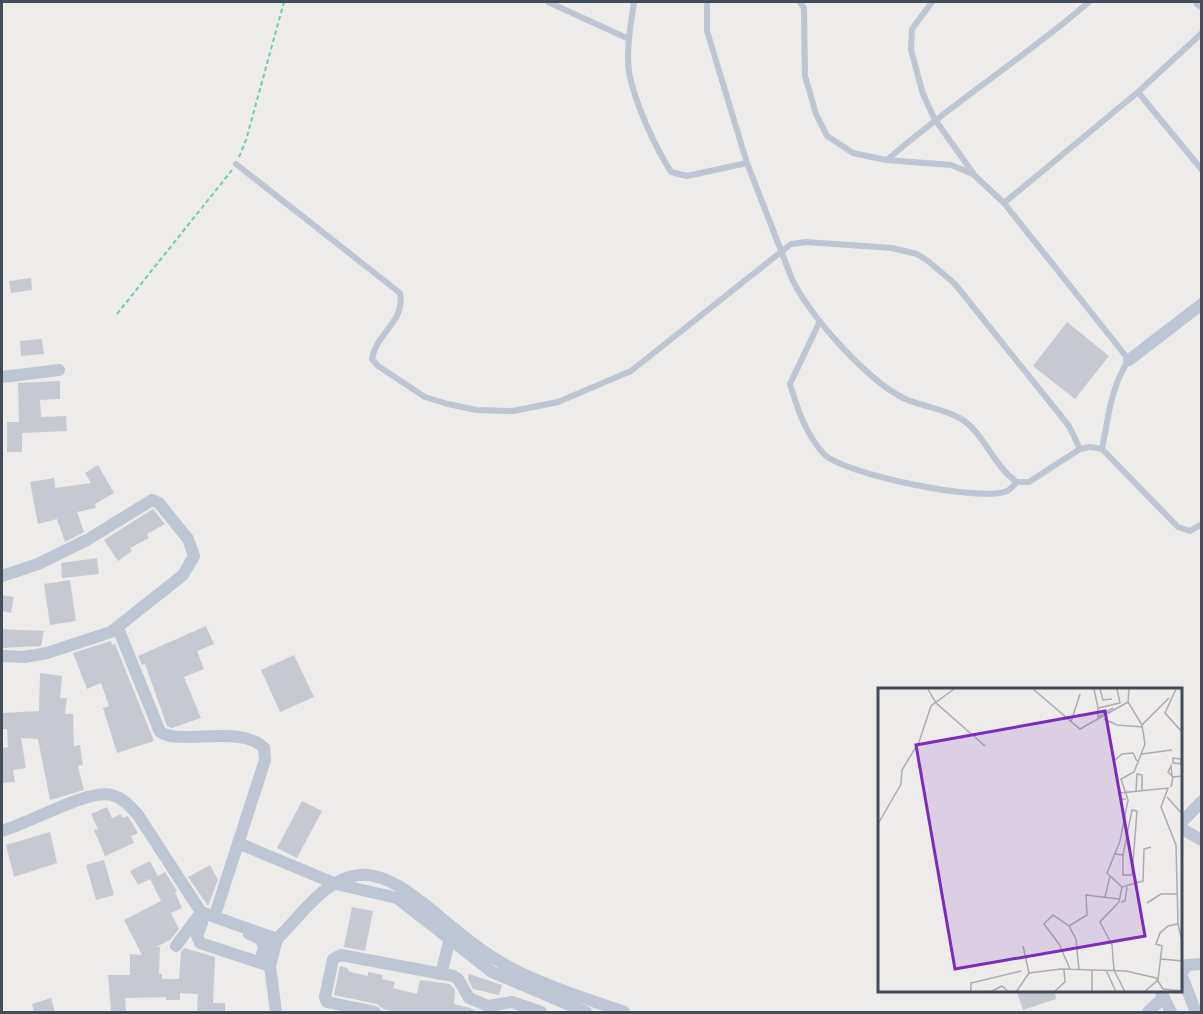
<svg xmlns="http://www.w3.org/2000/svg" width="1203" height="1014" viewBox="0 0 1203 1014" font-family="Overpass,sans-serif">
<rect width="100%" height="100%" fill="#eeebeb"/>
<path fill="#c7c9d2" d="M31,278L32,290L11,293L9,281Z
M1067,322L1109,356L1075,399L1033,366Z
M42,339L44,354L21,356L20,341Z
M60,381V399L40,400L41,417L66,416L67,431L22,433V452H7V422H19L18,383Z
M98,465L114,493L95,504L96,508L77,512L84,532L65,542L57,519L38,524L30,482L54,478L55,488L91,483L85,473Z
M153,509L165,524L147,534L149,538L130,548L132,551L118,561L104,540Z
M97,558L99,574L62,578L61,563Z
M70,580L76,621L50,625L44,584Z
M2,595L14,597L11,613L2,611Z
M206,626L214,644L197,651L204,669L184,677L201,718L172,728L167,726L145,664L142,665L138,656Z
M2,629L44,631L41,646L2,648Z
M111,641L112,645L115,644L154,741L117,753L103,708L109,706L101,683L87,689L73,653Z
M294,655L314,697L280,712L261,670Z
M40,673L62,676L60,698H67L65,714H73L74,746L80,745L83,765L78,766L84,790L50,800L38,739L21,738L26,768L13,770L15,782L2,783V748L8,747L7,729H2V713L39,711Z
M302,801L322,811L297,858L277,848Z
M107,807L112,818L121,814L123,818L128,816L138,833L131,836L134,843L105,856L94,830L98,829L91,814Z
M50,832L57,863L14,877L6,845Z
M104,860L114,895L96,900L86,865Z
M150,861L158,876L165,872L177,891L175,892L182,908L171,913L179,929L170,940L156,947H160L159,974H162V979H179L181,952L184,948L215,957L213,1003H225V1012H197L198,994L180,993V1000H166V997L125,998L126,1012H111L108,975H130V954L142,955L124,920L161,901L150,879L138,885L130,871Z
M210,865L218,880L208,906L188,877Z
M352,907L373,911L365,951L344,947Z
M340,966L347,968L350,972L368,976V972L383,975L382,979L395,982L393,988L417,994L420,980L450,984L455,990L454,1004L470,1008L477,1012H399L383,1009L377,1004L334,995Z
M469,974L502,985L499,995L473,989L468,979Z
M1017,992H1055L1056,999L1023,1010Z
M51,998L55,1012H34L32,1004Z"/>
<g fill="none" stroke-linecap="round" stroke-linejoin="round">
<path stroke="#6bd0a7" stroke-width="2" stroke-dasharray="4.5 3" stroke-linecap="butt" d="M239,157L246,140L284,2
M117,314L232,170"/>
<path stroke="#bdc6d2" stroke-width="6" d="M548,2L629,39
M634,2C631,24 626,49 629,72C634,101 655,147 671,172L687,176L747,163
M707,2V31L747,163L792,279C810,316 865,378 903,398C922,407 945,408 963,420C985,435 994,467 1017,482H1029L1080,449L1090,447L1102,449L1178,527L1190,531L1202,524
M800,2L804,8L805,76L816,114L827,136L853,153L886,160L951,165L973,174L1004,203L1129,360C1111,385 1108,419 1102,449
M932,2L912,29L911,50L923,94L934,118L973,173
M1138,92L1202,170
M887,160C952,103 1024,58 1089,2
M236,164L400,293C406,321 376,333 372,359L378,366L425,397L448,404L476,410L513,411L558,402L631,371L791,244L806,242L892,248L917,254L928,261L955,284L1069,426L1080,449
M1004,203L1138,92L1202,33
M820,321L790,384C797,408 806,435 824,454C843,474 981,503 1007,491C1010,490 1014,485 1017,482"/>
<path stroke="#bdc6d2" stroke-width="12" d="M1199,2L1202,4
M1129,360L1202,304
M2,377L59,370
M2,576L38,564L87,540L152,500L159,503L188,539L194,556L183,575L111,632L47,653L24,657L2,656
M118,628L160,732C181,746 241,724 264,748L265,760L215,915
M1180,824L1202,801
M1180,828L1202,840
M2,831C28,824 87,789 112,795C123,798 131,807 138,815L201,912L277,939C300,917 325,878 359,875C382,872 407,890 424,904C453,927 483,955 517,971C551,988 588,999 624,1012
M238,843L336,884L397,898L492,972L586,1012
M195,920L202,923L197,936L200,943L270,966
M249,934L259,938L264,946L260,963
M176,946L199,915
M441,974L451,935
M1161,992L1171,1012
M276,1012L270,966L277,939
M375,1012L327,1002L325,997L333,959L341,955L453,976L458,979L469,998L488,1006L512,1002L541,1012
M1148,1012L1163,998
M1196,1012L1181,974L1187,965L1202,964"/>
</g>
<g transform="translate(878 688)">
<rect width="304" height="304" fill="#eeebeb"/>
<path fill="none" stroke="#aaacb1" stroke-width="1.5" d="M50,1L58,15L107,58M155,1L202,41L250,14M216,1L220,20L242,15L239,1M222,1L225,12L234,11M298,1L287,25L305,45M220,20V29L235,20M226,31L239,37L265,39M193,34L202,6M264,37L291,10M264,66L294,62M237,72L244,66L255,65L259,73M303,76V71L295,70V75L305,76M294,88L293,78L290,84L295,89M293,99L295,89L305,88M258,103L259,86L264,87V103M289,109L305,127M248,111H243L242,105L290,100L283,119L298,157L300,236L305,257M0,136L23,96L24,82L41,54L53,18L76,1M236,166L245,167V187H254L259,123L254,122L245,167M244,199L265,193L266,161L273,159M227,209L232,188M243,214L247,213L249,199M269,215L283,206H299M191,238L209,227L208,207L241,211M145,258L151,285M283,271L305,273M192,281L181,256L166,236L175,227L191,238L198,251L201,282M214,282V304M228,282L238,304M285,301L305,303M93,304V295L143,283M112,304L124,298L131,304M138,304L151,285L183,281L248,283L278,290L285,301M176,304L187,294L186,281M247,304L236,282L234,257L222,234L241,214L244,199L229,185L242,153L250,112L243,91L256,84L267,56L264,37L250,14L251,1M266,304L280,292L284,258L278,256L282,245L290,238L300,236"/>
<path fill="#7b2cbf" fill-opacity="0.15" stroke="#7b2cbf" stroke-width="3" d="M227,23L267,248L77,281L38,57Z"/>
<rect width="304" height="304" fill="none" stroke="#434d5a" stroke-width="3"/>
</g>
<rect width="1203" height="1014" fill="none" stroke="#434d5a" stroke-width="6"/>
</svg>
